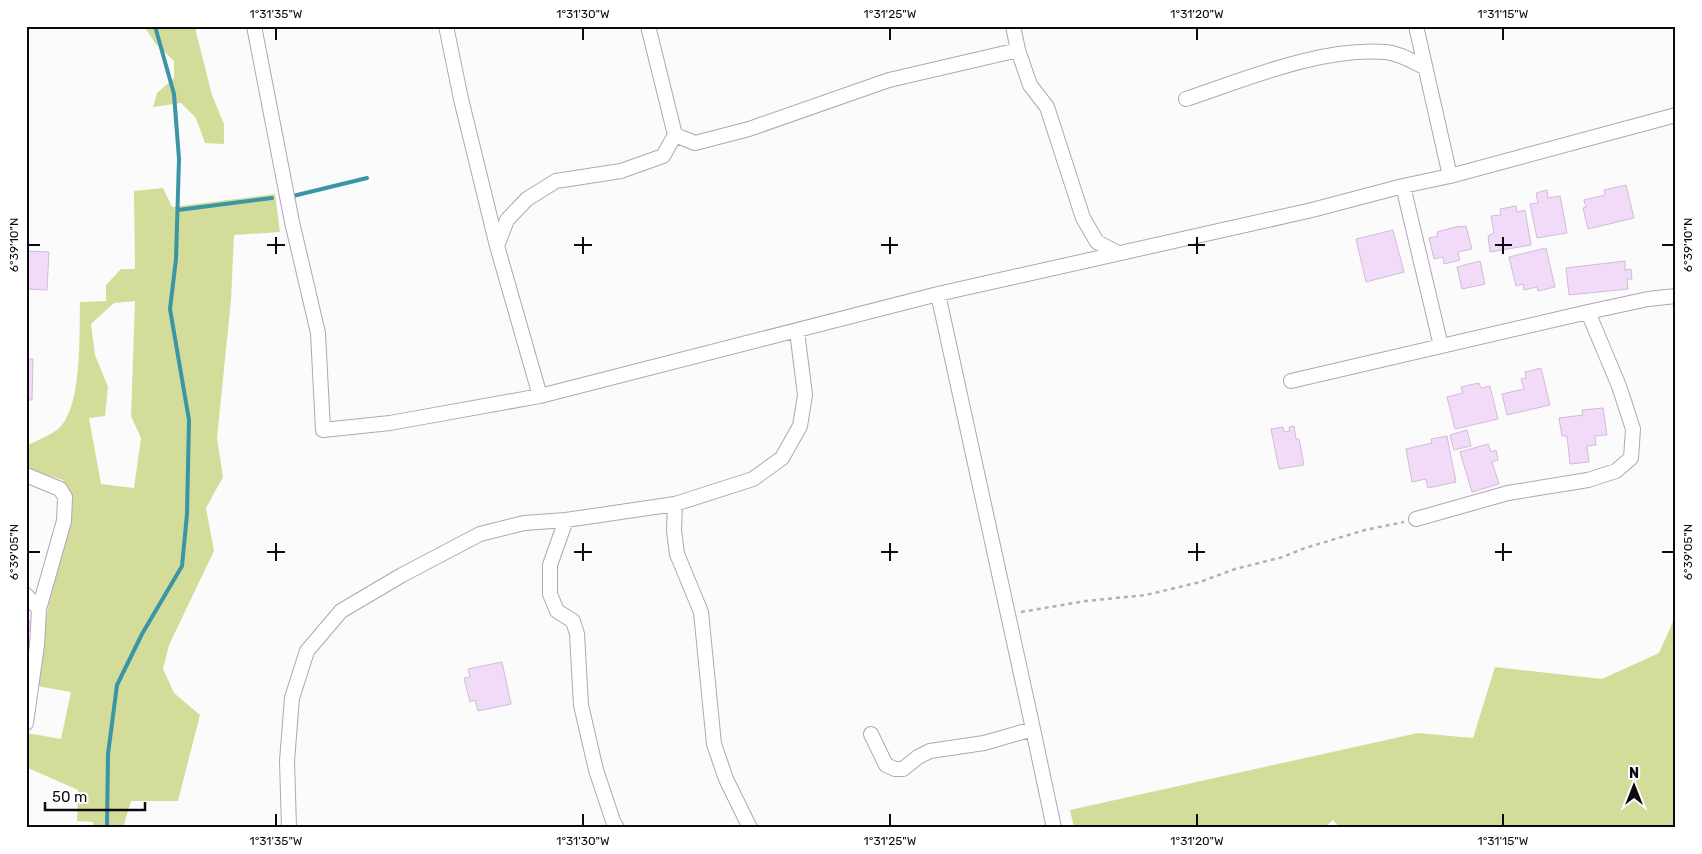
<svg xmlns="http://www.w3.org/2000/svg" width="1702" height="854" viewBox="0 0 1702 854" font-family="Rubik,sans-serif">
<rect width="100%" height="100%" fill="#fbfbfb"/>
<path fill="#d3dd99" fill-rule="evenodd" d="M144,26H196V32L212,95L224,124V144L205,143L196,118L181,103L153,107L157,93L174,78V61L155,43Z
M163,188L172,207L275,194L280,232L234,235L231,300L217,438L223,477L206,508L214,551L169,645L163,669L174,693L200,715L178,801H131L123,828H94L93,822L77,821L78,790L26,767L27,733L61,739L71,692L37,686L44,627L63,539L68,495L63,480L26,469V446C36,441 48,436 57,430C83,410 79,332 80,302L106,301V285L121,269H135L134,191ZM135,301L131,416L141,438L134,488L101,484L89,418L105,416L108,387L95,355L91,324L114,303Z
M1676,615V828H1340L1333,820L1324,828H1074L1070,810L1418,733L1473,738L1495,667L1602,679L1659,653Z"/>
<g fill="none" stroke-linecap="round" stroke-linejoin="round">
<path stroke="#3a95a5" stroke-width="4" d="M293,196L367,178
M178,210L272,198
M107,828L108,754L117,685L142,634L182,566L187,514L189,420L170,309L176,259L179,159L174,94L155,26"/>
</g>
<path fill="#f2dbf8" stroke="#d1bcd7" d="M1626,185L1634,218L1588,229L1583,208L1586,207L1584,200L1605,195L1604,190Z
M1547,190L1548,198L1560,196L1567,233L1537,238L1530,204L1538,203L1536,193Z
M1516,206L1517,212L1525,210L1531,245L1490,252L1488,236L1494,233L1491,216L1501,215L1500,209Z
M1459,226V227L1466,226L1472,249L1458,252L1460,260L1444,264L1443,257L1434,259L1429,238L1438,236L1437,232Z
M1393,230L1404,272L1366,282L1356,239Z
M1546,248L1555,287L1538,291L1537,287L1524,290L1523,284L1516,286L1509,257Z
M26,251L49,252L47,290L26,289Z
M1480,261L1485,284L1462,289L1457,267Z
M1625,261V270L1631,269L1632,279H1627L1628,289L1569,295L1566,268Z
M26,359H33L32,400H26Z
M1541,368L1550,405L1507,415L1502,394L1524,389L1521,379L1526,378L1525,372Z
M1479,383L1481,388L1490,386L1498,419L1455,429L1447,397L1463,393L1461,387Z
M1603,408L1607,435L1595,436L1596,445L1587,446L1589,462L1570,464L1567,436H1562L1559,418L1583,415L1582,410Z
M1294,426L1296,439H1299L1304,465L1279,469L1271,429L1283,427L1284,432L1290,431L1289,427Z
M1467,430L1471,446L1454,450L1450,435Z
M1447,436L1456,482L1428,488L1426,479L1412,482L1406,449L1432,443L1431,439Z
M1488,444L1491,452L1496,450L1498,460L1492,462L1499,484L1472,492L1460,452Z
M26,620L32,621L30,631L26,630Z
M502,662L511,704L478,711L475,700L470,702L464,678L470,677L468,669Z"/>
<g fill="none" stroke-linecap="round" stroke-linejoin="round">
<g stroke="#b6a2bc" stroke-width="16">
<path id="minor" d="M254,26L292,222L318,333L323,430L390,423L540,396L938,294L1312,210L1403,186L1450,176L1676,115
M446,26L461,99L497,246L540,396
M1013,26L1018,50L1030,85L1047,107L1083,218L1097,242L1118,253
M1416,26L1450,176
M1186,99C1246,79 1321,47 1385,52C1399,53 1412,61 1424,67
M675,135L695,143L749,129L889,80L1018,50
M1403,186L1441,346
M497,246L507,220L527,199L556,181L621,171L663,156L675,135L648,26
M1291,381L1588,312L1648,299L1676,296
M26,475L60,489L65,497L64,521L39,609L37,645L26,723
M675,504L674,531L677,554L701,612L714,744L726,779L750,828
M1416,519L1508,493L1588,480L1616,471L1631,458L1633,429L1619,386L1588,312
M566,520L550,565V594L557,611L573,621L577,634L581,705L596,770L613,821L617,828
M26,595L39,609
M1033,729L1054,828
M871,734L886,765L895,769H903L918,757L930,751L984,743L1033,729L938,294
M289,828L287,761L292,698L307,651L341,611L402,575L480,534L524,523L566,520L675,504L753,479L782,458L800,426L805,395L797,331"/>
</g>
<path stroke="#b3b1b3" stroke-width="2.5" stroke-dasharray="4 4" stroke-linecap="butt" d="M1021,612L1086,601L1146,595L1200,582L1235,569L1283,557L1305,548L1365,530L1404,522"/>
<use href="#minor" stroke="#fff" stroke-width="14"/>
</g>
<path fill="none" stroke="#0f0811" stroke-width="2" d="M276,28V40M583,28V40M890,28V40M1197,28V40M1503,28V40M276,237V254M583,237V254M890,237V254M1197,237V254M1503,237V254M28,245H40M267,245H285M574,245H592M881,245H898M1188,245H1205M1495,245H1512M1662,245H1674M276,543V561M583,543V561M890,543V561M1197,543V561M1503,543V561M28,552H40M267,552H285M574,552H592M881,552H898M1188,552H1205M1495,552H1512M1662,552H1674M276,814V826M583,814V826M890,814V826M1197,814V826M1503,814V826"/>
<rect width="1702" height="854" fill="none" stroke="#ffffff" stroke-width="55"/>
<g transform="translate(1634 786)" stroke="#ffffff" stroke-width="4" paint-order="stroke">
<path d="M0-4L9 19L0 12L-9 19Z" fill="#0f0811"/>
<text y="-8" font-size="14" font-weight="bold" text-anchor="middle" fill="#0f0811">N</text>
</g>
<path d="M45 802v8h100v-8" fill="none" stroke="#0f0811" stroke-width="2.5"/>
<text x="52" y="802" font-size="15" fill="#0f0811" stroke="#ffffff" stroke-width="4" paint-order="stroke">50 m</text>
<rect x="28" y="28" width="1646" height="798" fill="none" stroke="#0f0811" stroke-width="2"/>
<g font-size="12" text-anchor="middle" fill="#0f0811">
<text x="276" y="18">1°31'35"W</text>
<text x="583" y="18">1°31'30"W</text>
<text x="890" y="18">1°31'25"W</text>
<text x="1197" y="18">1°31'20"W</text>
<text x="1503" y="18">1°31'15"W</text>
<text transform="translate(14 245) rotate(-90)" y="4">6°39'10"N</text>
<text transform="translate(1688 245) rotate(-90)" y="4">6°39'10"N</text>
<text transform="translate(14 552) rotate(-90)" y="4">6°39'05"N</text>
<text transform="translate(1688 552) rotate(-90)" y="4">6°39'05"N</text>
<text x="276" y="845">1°31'35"W</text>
<text x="583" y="845">1°31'30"W</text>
<text x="890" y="845">1°31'25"W</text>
<text x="1197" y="845">1°31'20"W</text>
<text x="1503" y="845">1°31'15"W</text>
</g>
</svg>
